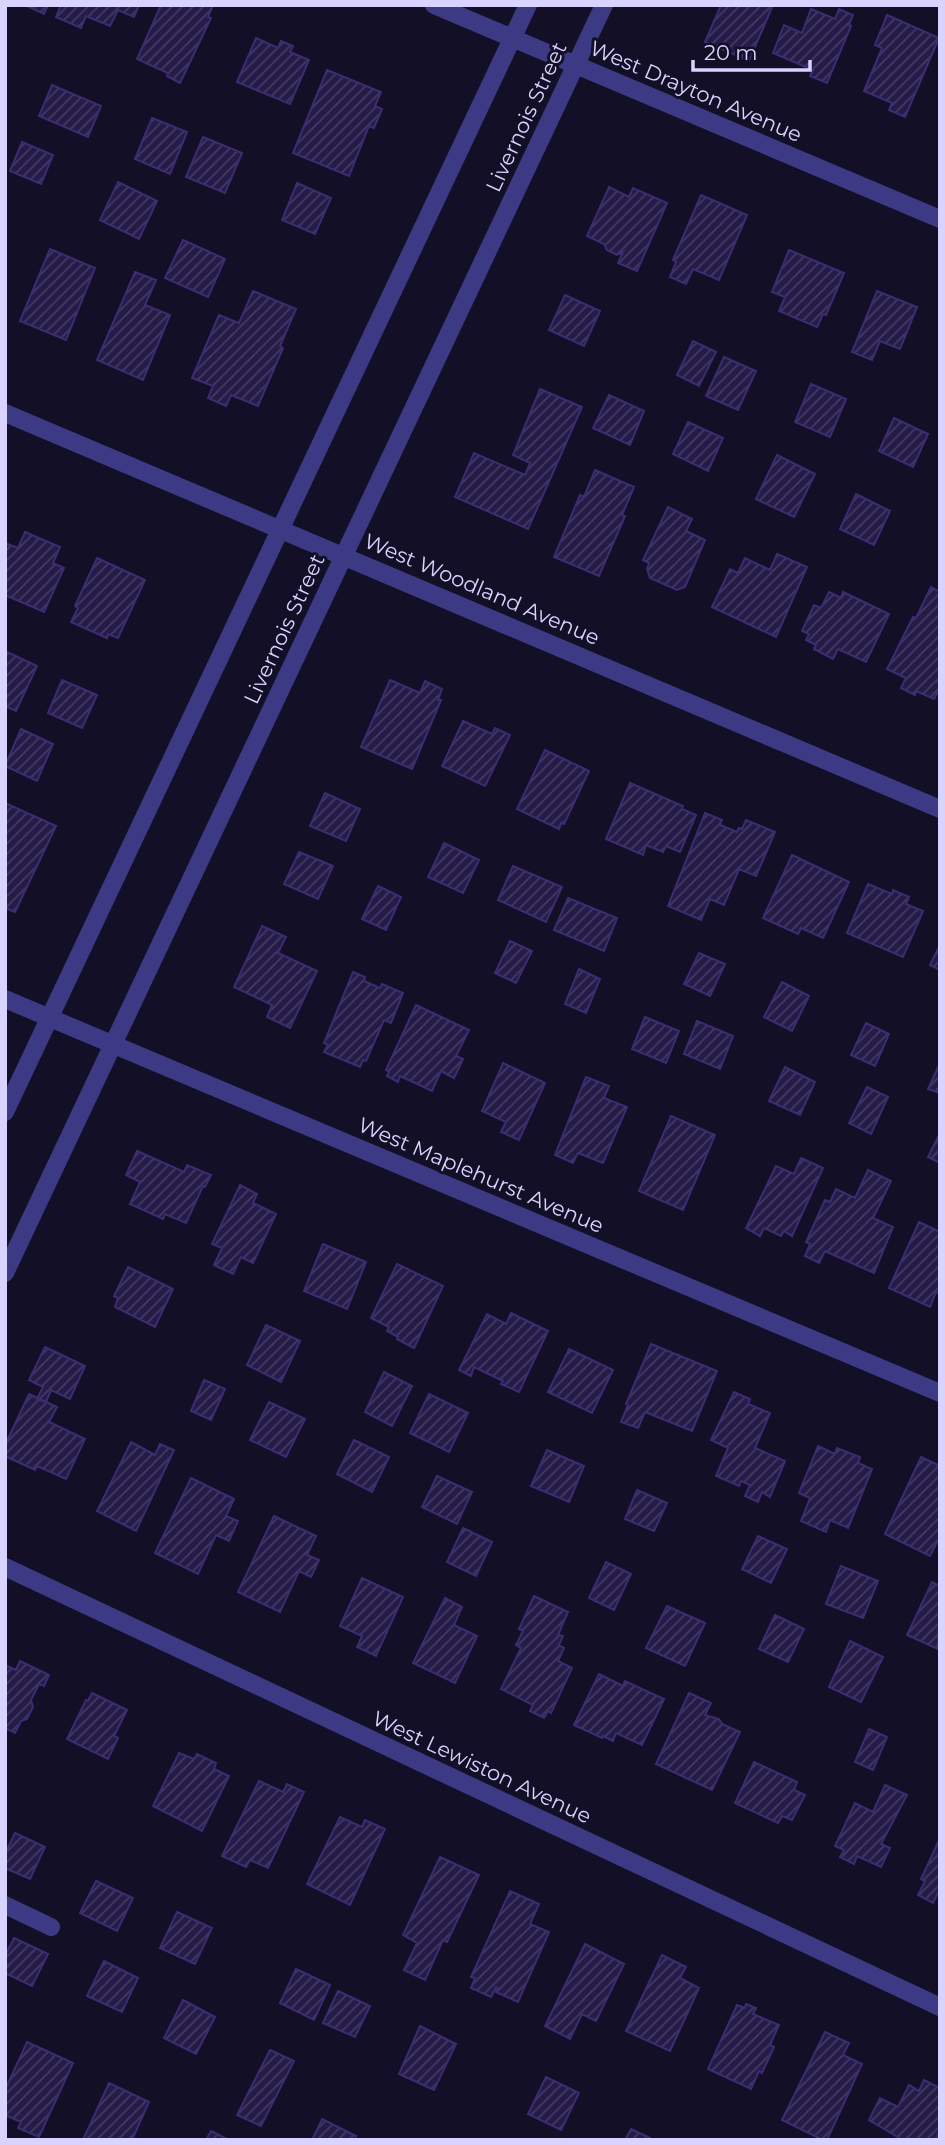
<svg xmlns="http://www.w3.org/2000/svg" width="945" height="2145" viewBox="0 0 945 2145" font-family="Montserrat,sans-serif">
<defs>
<pattern id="building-hatch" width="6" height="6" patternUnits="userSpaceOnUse" patternTransform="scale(1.75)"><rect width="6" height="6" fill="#241b47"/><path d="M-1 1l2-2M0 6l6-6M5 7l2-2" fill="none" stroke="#433b63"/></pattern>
</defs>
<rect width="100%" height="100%" fill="#130f26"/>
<path fill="url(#building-hatch)" stroke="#3b2d73" stroke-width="2" d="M25,5H48L44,14Z
M61,5H139L134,17L118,10L110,26L86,16L81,28L56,17Z
M161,5H213L208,17L211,18L180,83L167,76L168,73L137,59Z
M721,5H773L749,61L705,42Z
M811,9L835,19L839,9L853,15L849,25L851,26L827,83L810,76L813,70L773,53L784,25L802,33Z
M887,15L939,38L905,117L889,110L892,103L864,91L882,48L875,45Z
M256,38L278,48L281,41L293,46L290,52L309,60L290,104L237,82Z
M327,70L381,92L375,106L382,109L374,128L369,126L349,176L293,153Z
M52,85L101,106L88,137L39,116Z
M152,118L187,132L170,174L135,159Z
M203,137L242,153L225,193L186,177Z
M22,142L53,155L41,184L10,171Z
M118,182L157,201L139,239L100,220Z
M297,183L331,198L315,234L282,220Z
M609,187L629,197L633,188L667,203L637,271L618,263L623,252L617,255L607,250L604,244L587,236Z
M701,195L747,215L719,280L693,269L686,284L670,277L676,262L673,260Z
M183,240L225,259L208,297L165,278Z
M50,249L95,268L66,340L20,321Z
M789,250L844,273L826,315L823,314L817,327L779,311L785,297L772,292Z
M135,272L156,280L145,305L170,315L143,380L97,360Z
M253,291L296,309L280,346L283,348L258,406L231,395L226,406L208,398L213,386L192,378L219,315L239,323Z
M877,291L917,307L900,349L880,341L872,360L852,352Z
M565,295L600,311L584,346L549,330Z
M693,341L716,352L699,386L677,375Z
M724,357L756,371L738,410L706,396Z
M811,384L846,399L830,437L795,422Z
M540,389L582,407L528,529L455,497L474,453L525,475L530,463L513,455Z
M609,395L644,411L630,445L593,428Z
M894,418L928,434L913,467L879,451Z
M688,422L723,438L708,471L673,454Z
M777,455L815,474L794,517L756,499Z
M595,470L634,487L622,515L625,516L599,576L554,557L580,495L584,497Z
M856,494L890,511L874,545L840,529Z
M668,507L692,519L686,531L705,540L685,587L677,590L650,578L647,569L649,563L643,560Z
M25,532L60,547L53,563L64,568L44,612L5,595V543L18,548Z
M777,554L807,567L776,637L712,607L730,569L738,573L745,558L770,570Z
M97,558L145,580L118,638L108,634L107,638L71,622L78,608L75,606Z
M931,587L940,592V677L938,681L940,688L934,699L916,691L915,695L901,688L906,678L887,669L913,617L916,618Z
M829,592L841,598L843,592L889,614L866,662L838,649L833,659L814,649L816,645L806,640L809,634L802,631L814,605L821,608Z
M5,651L37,666L16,711L5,706Z
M62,680L97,695L82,728L48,713Z
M390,680L420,693L425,681L442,689L438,700H441L412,769L361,747Z
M463,721L492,734L495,728L510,735L485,786L442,766Z
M21,729L53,744L37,781L5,766Z
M545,750L589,771L564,824L561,823L559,829L517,809Z
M630,783L683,806L682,809L696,815L680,852L666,846L663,852L646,845L643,855L606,839Z
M325,793L360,809L346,841L310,826Z
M5,803L56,826L15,912L5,908Z
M705,813L722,820L720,825L737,832L739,828L742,829L746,820L775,832L756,876L739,869L724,905L710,899L701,920L668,906Z
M444,843L479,860L463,893L428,877Z
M299,852L333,866L318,899L284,884Z
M792,855L849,882L823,938L801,928L798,934L763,918Z
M513,866L562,887L546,922L498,900Z
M868,884L892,894L893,890L909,897L906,904L923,911L903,957L847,933Z
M378,886L401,897L386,930L362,919Z
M568,898L617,918L604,951L554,930Z
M262,926L286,937L278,953L317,971L290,1028L267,1017L272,1005L234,987Z
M510,941L532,951L516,983L495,973Z
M940,945V970L930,965Z
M699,953L725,964L710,996L684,984Z
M579,969L600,979L586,1013L565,1004Z
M353,972L365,977L364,981L380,988L382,984L403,993L391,1023L384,1020L366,1061L363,1060L360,1067L324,1052L328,1045L324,1043Z
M782,982L809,996L792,1031L764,1017Z
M416,1005L469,1030L456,1056L463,1059L454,1078L441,1071L432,1091L400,1076L398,1082L387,1076L389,1072L386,1070Z
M645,1017L679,1031L666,1063L632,1049Z
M697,1021L733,1036L720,1069L684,1054Z
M866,1023L889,1034L875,1066L851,1055Z
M503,1063L545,1083L519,1140L501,1132L506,1122L482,1111Z
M940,1063V1093L928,1089Z
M785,1067L815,1082L800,1115L769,1101Z
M586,1077L609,1086L604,1098L627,1107L603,1163L578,1153L573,1163L555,1155Z
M867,1087L888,1097L871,1134L849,1123Z
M671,1116L715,1135L683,1210L639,1191Z
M940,1133V1163L928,1157Z
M137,1151L184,1172L187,1165L211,1175L205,1187L203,1186L186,1223L165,1214L163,1219L130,1204L140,1182L126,1175Z
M801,1158L823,1168L792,1236L784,1231L781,1236L764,1228L760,1236L746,1228L776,1166L794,1174Z
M868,1170L891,1181L873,1218L893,1227L874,1273L825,1251L819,1263L805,1256L810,1244L806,1242L825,1200L830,1202L836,1189L855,1198Z
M240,1185L257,1194L253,1203L276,1214L253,1263L241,1257L233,1274L214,1265L222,1248L212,1244Z
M919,1222L940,1232V1294L936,1292L930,1307L889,1288Z
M323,1244L366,1262L347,1309L304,1291Z
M397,1264L443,1286L414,1348L397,1339L398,1337L387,1331L389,1327L371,1318Z
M128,1267L173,1289L155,1327L115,1307L118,1298L114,1296Z
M511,1313L548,1331L519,1392L501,1384L503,1381L474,1367L471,1376L459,1370L487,1314L506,1324Z
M266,1325L300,1341L281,1382L247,1365Z
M651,1344L717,1371L692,1431L645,1412L638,1428L621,1422L628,1405L626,1404Z
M45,1347L85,1366L70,1399L51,1390L46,1402L37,1399L43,1387L29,1380Z
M569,1349L613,1370L592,1413L548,1392Z
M384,1372L412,1386L392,1426L365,1412Z
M204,1380L225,1389L211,1420L191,1411Z
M734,1392L750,1399L748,1404L770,1413L755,1448L785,1461L770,1497L762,1492L758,1502L745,1496L750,1485L741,1481L739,1486L716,1476L728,1448L711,1440Z
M29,1394L57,1407L49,1422L85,1439L66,1479L37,1466L35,1470L5,1456V1445Z
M429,1394L468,1413L449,1452L410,1433Z
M269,1402L305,1419L286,1457L250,1440Z
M354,1440L389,1457L372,1492L337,1474Z
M131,1442L155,1455L160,1444L174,1450L136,1531L97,1511Z
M818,1446L835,1454L837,1448L860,1457L858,1463L872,1469L848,1528L830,1520L826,1532L801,1521L810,1498L799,1493Z
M547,1450L584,1466L569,1502L531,1486Z
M921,1457L940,1466V1536L930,1556L885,1534Z
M437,1476L472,1492L457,1524L422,1507Z
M191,1478L234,1499L226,1516L238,1521L229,1541L216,1535L198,1574L155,1553Z
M637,1490L667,1503L654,1531L625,1519Z
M274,1516L316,1536L307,1555L319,1560L311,1577L299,1571L280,1612L238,1592Z
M463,1528L492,1542L476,1576L447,1562Z
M758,1536L787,1549L771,1583L742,1569Z
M606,1562L631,1574L614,1610L589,1598Z
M841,1566L878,1581L863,1618L826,1604Z
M362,1578L403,1597L376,1656L357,1647L362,1636L340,1626Z
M932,1582L940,1586L938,1649L907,1635Z
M534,1596L568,1612L558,1635L563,1636L559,1645L564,1648L558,1661L572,1668L551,1713L548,1711L544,1718L530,1711L533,1705L501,1689L521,1648L516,1645L523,1631L519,1629Z
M445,1598L462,1607L454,1625L477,1636L455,1683L413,1663Z
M667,1606L705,1623L685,1666L646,1648Z
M775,1615L804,1629L788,1662L759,1649Z
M850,1641L883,1657L861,1702L829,1687Z
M20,1661L49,1675L44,1686L39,1684L31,1700L33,1707L27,1719L21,1721L15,1733L5,1728V1665L16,1670Z
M599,1674L623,1686L625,1681L664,1699L642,1745L616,1733L613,1741L603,1736L602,1738L574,1725Z
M92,1693L127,1710L114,1736L118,1738L108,1759L67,1739L86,1700L88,1701Z
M689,1693L711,1703L705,1715L719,1719L722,1724L740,1732L712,1790L656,1764Z
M869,1729L887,1737L873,1770L855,1762Z
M179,1753L194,1759L197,1754L216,1763L214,1769L229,1776L202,1831L153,1806Z
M754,1762L797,1782L794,1790L805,1795L792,1820L782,1816L778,1823L735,1803Z
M259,1781L283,1792L287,1784L304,1792L268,1868L250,1860L246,1867L222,1856Z
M885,1785L907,1795L881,1844L890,1848L881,1867L857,1856L854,1864L840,1857L844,1850L835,1846L855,1803L873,1812Z
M340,1817L362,1827L365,1820L385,1829L350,1905L307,1884Z
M15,1833L45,1847L30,1879L5,1868V1854Z
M940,1838V1889L933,1903L918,1895L925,1881L921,1879Z
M440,1857L479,1875L447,1942L443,1940L425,1980L404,1970L417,1943L403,1935Z
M96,1881L133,1898L117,1931L80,1913Z
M510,1891L539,1904L530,1924L549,1932L518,2002L496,1992L498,1988L496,1987L491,1997L471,1988L475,1978L471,1977Z
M177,1912L212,1928L195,1964L160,1948Z
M14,1938L48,1954L32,1986L5,1973V1956Z
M585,1944L624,1964L596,2021L582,2014L570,2039L545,2026Z
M662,1955L686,1967L680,1978L699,1988L670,2051L626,2031Z
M104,1961L138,1978L122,2012L87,1996Z
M296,1969L330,1985L314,2020L280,2003Z
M338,1991L370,2006L355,2037L323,2023Z
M183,2000L215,2017L196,2054L164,2038Z
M746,2004L756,2008L753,2014L779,2025L770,2045L774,2047L762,2073L759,2071L751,2089L708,2069L737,2005L745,2008Z
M420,2026L456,2044L434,2090L399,2074Z
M825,2032L849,2043L843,2055L862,2064L827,2140H823L782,2120Z
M27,2042L73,2063L39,2137L18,2128L21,2122L5,2115V2090Z
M270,2050L294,2061L261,2126L237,2115Z
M546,2077L579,2093L561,2130L528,2114Z
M924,2080L940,2088V2131L935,2140H903L869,2120L880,2098L898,2107L909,2085L919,2091Z
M109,2083L149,2102L132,2140H83Z
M322,2119L356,2136L354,2140H312Z
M631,2129L650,2138L649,2140H625Z
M211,2131L229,2140H206Z"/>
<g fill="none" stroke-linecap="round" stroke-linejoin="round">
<path stroke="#3d3a85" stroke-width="18" d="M5,1905L51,1927"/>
<path stroke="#3d3a85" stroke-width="18" d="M434,5L940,219
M5,413L940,809
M5,999L940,1393
M5,1112L528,5
M5,1273L604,5
M5,1567L940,2007"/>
</g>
<g text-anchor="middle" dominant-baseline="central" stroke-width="6" stroke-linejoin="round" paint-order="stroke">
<g font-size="21" fill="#d9d4ff" stroke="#130f26">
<text transform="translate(696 91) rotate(23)">West Drayton Avenue</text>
<text transform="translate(526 117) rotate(-65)">Livernois Street</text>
<text transform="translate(482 589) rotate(23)">West Woodland Avenue</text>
<text transform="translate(284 629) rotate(-65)">Livernois Street</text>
<text transform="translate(481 1175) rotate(23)">West Maplehurst Avenue</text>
<text transform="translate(482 1767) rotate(25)">West Lewiston Avenue</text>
</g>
</g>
<rect width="945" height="2145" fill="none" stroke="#d9d4ff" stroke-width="14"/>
<path d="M693 60v10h117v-10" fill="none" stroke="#d9d4ff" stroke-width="3.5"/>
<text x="704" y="60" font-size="21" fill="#d9d4ff" stroke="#130f26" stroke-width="5" paint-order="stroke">20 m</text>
</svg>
